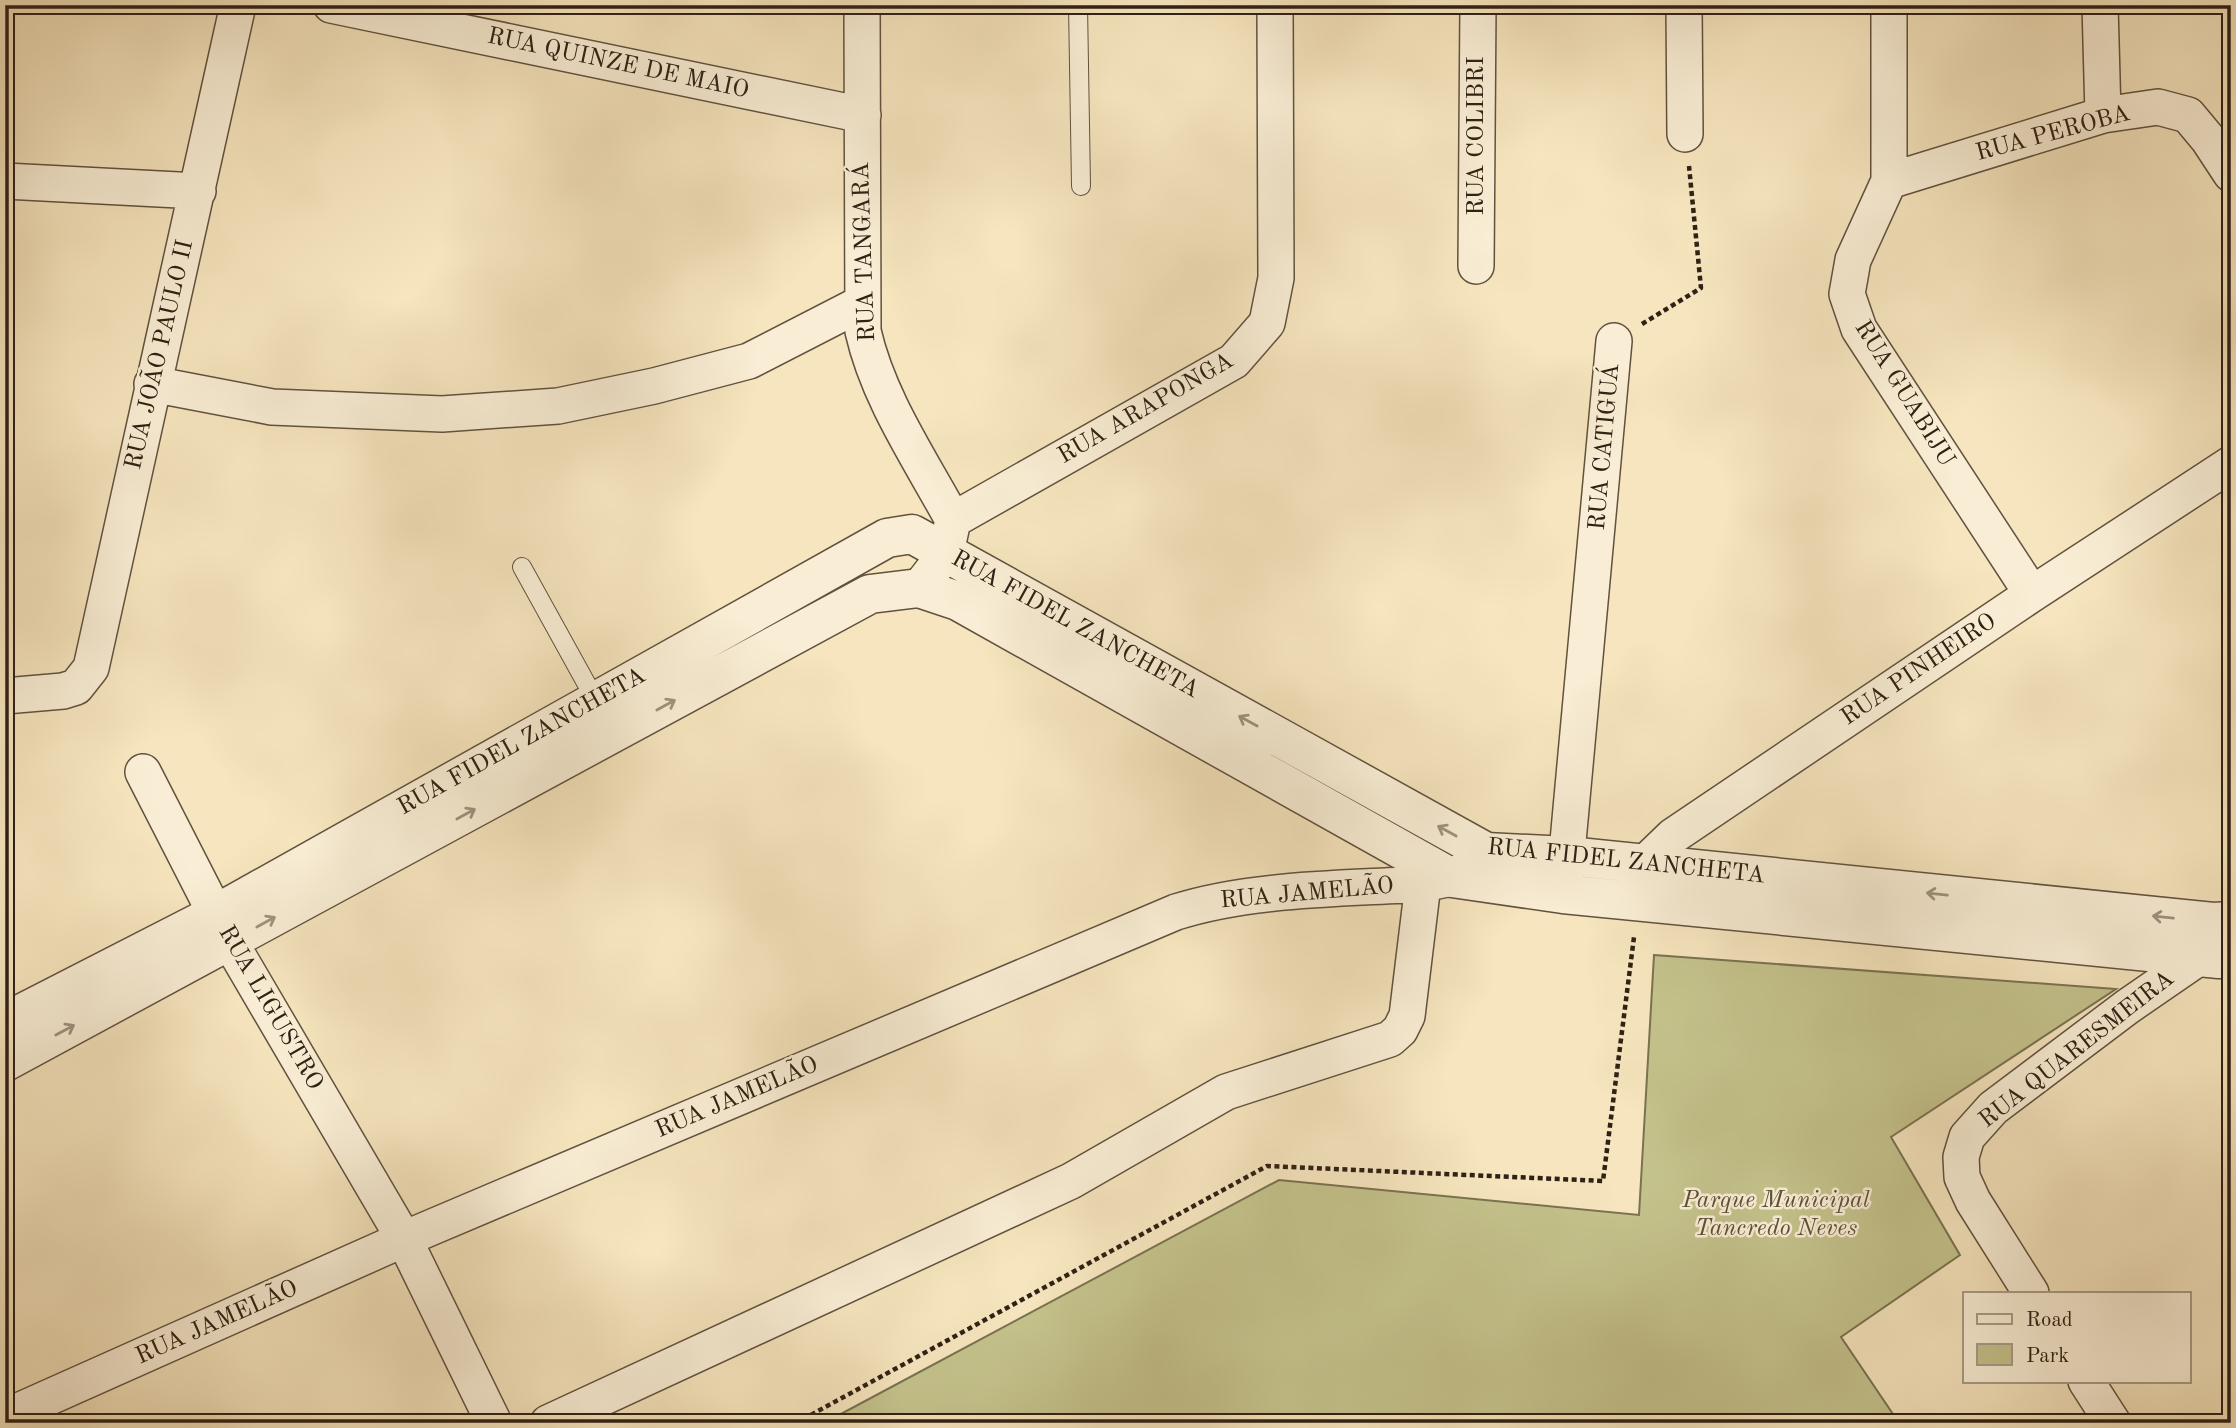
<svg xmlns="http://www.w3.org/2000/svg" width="2236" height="1428" viewBox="0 0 2236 1428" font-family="'Old Standard TT',serif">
<rect width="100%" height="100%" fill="#f6e5be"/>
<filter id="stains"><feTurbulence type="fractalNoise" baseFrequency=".00286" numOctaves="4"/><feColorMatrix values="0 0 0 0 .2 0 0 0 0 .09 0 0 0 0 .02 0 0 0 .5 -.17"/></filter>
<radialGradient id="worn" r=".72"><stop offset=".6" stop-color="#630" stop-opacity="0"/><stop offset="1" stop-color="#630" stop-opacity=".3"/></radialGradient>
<path fill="#c4c28c" stroke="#7a7250" stroke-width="2" d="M1654,955L2116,989L1891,1137L1960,1255L1841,1337L1899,1423H824L1279,1180L1639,1215Z"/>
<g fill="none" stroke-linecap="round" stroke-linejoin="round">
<g stroke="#61523f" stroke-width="20">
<path id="service" d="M1078,5L1081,186
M522,567L596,701"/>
</g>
<g stroke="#61523f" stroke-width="38">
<path id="minor" d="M331,5L863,115
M862,5L863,331C878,398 920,459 953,520
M1684,5L1685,134
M1889,5V181L1853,260L1847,294L1859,329L2032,594
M2100,5L2103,115
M5,181L198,191
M1889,181L2103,115L2158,107L2188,115L2208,139L2231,174
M1476,266L1478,5
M152,384L272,407L442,414L558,406L654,386L749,361L862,303
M919,588L946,553L953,520L1234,361L1267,323L1276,278L1275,5
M5,696L63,691L76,687L91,668C138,447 190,226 238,5
M143,772L230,942L404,1239L494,1423
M1564,885L1614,341
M1642,885L1645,863L1673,836L2032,594L2231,464
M2031,1293L1973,1201L1962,1177L1961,1157L1967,1137L1993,1108L2127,1007L2201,956L2207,940
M2086,1381L2113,1423
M5,1417L404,1239L1176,912C1251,888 1344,889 1423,884L1452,878L1466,868
M548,1423L1071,1181L1226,1092L1390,1039L1400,1030L1407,1016L1423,884"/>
</g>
<g stroke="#61523f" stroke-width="41">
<path id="tertiary" d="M5,1022L216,914L887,538L912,534L1486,852L1568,856L2213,922L2231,921
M5,1062L870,594L919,588L958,601L1452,878L1563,894L2219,959L2231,958"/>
</g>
<path stroke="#2f2115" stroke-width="4.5" stroke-dasharray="5 3.5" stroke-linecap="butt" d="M1642,324L1701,288L1689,166
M796,1423L1267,1166L1603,1181L1634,937"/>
<use href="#service" stroke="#f9eed5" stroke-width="18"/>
<use href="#minor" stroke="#f9eed5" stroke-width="35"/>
<use href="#tertiary" stroke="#f9eed5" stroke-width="38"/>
</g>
<defs><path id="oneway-shaft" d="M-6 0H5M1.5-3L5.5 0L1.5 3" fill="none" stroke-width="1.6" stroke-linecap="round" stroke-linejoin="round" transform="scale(1.75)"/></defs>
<g stroke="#9e927f">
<use href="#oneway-shaft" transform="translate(666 705) rotate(-29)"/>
<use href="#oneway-shaft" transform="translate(1248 721) rotate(-151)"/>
<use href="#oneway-shaft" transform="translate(466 814) rotate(-29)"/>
<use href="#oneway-shaft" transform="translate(1447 831) rotate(-151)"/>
<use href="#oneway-shaft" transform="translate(1937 894) rotate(-174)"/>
<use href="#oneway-shaft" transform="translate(2163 917) rotate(-174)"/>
<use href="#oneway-shaft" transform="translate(266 922) rotate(-29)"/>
<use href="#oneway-shaft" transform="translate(65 1030) rotate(-28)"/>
</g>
<g text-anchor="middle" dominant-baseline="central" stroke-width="5" stroke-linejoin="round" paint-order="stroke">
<g font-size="24" fill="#2f2115" stroke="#f9eed5">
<text transform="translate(618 64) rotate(12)">RUA QUINZE DE MAIO</text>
<text transform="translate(2053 134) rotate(-15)">RUA PEROBA</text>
<text transform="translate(1477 136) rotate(-90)">RUA COLIBRI</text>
<text transform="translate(865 252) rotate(-92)">RUA TANGARÁ</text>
<text transform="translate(160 355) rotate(-77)">RUA JOÃO PAULO II</text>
<text transform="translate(1904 394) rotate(58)">RUA GUABIJU</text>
<text transform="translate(1146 409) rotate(-30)">RUA ARAPONGA</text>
<text transform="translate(1605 447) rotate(-85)">RUA CATIGUÁ</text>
<text transform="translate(1075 625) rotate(29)">RUA FIDEL ZANCHETA</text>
<text transform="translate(1919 670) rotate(-34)">RUA PINHEIRO</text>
<text transform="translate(522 742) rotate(-29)">RUA FIDEL ZANCHETA</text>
<text transform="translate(1626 862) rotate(6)">RUA FIDEL ZANCHETA</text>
<text transform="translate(1307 894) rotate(-5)">RUA JAMELÃO</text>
<text transform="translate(270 1008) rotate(60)">RUA LIGUSTRO</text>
<text transform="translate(2077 1050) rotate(-38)">RUA QUARESMEIRA</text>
<text transform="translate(737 1098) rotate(-23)">RUA JAMELÃO</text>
<text transform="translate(217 1323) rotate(-24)">RUA JAMELÃO</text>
</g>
<g font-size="24" font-style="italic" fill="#5c5139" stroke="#f9eed5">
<text x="1776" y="1201">Parque Municipal<tspan x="1776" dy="28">Tancredo Neves</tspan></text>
</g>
</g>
<rect width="2236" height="1428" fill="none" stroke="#f6e5be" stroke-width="28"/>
<rect x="7" y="7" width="2222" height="1414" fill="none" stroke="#2f2115" stroke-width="3.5"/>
<rect x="14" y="14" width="2208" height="1400" fill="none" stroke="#2f2115" stroke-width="2"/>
<rect x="1963" y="1292" width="228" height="91" fill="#f9eed5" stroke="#a89c88" stroke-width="2"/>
<rect x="1977" y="1314" width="35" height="10" fill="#f9eed5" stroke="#a89c88" stroke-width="2"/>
<text x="2026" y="1326" font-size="21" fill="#2f2115">Road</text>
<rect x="1977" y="1344" width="35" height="21" fill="#c4c28c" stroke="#a89c88" stroke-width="2"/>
<text x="2026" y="1362" font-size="21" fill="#2f2115">Park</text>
<rect width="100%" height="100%" filter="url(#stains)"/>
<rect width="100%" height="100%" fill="url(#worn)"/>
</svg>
